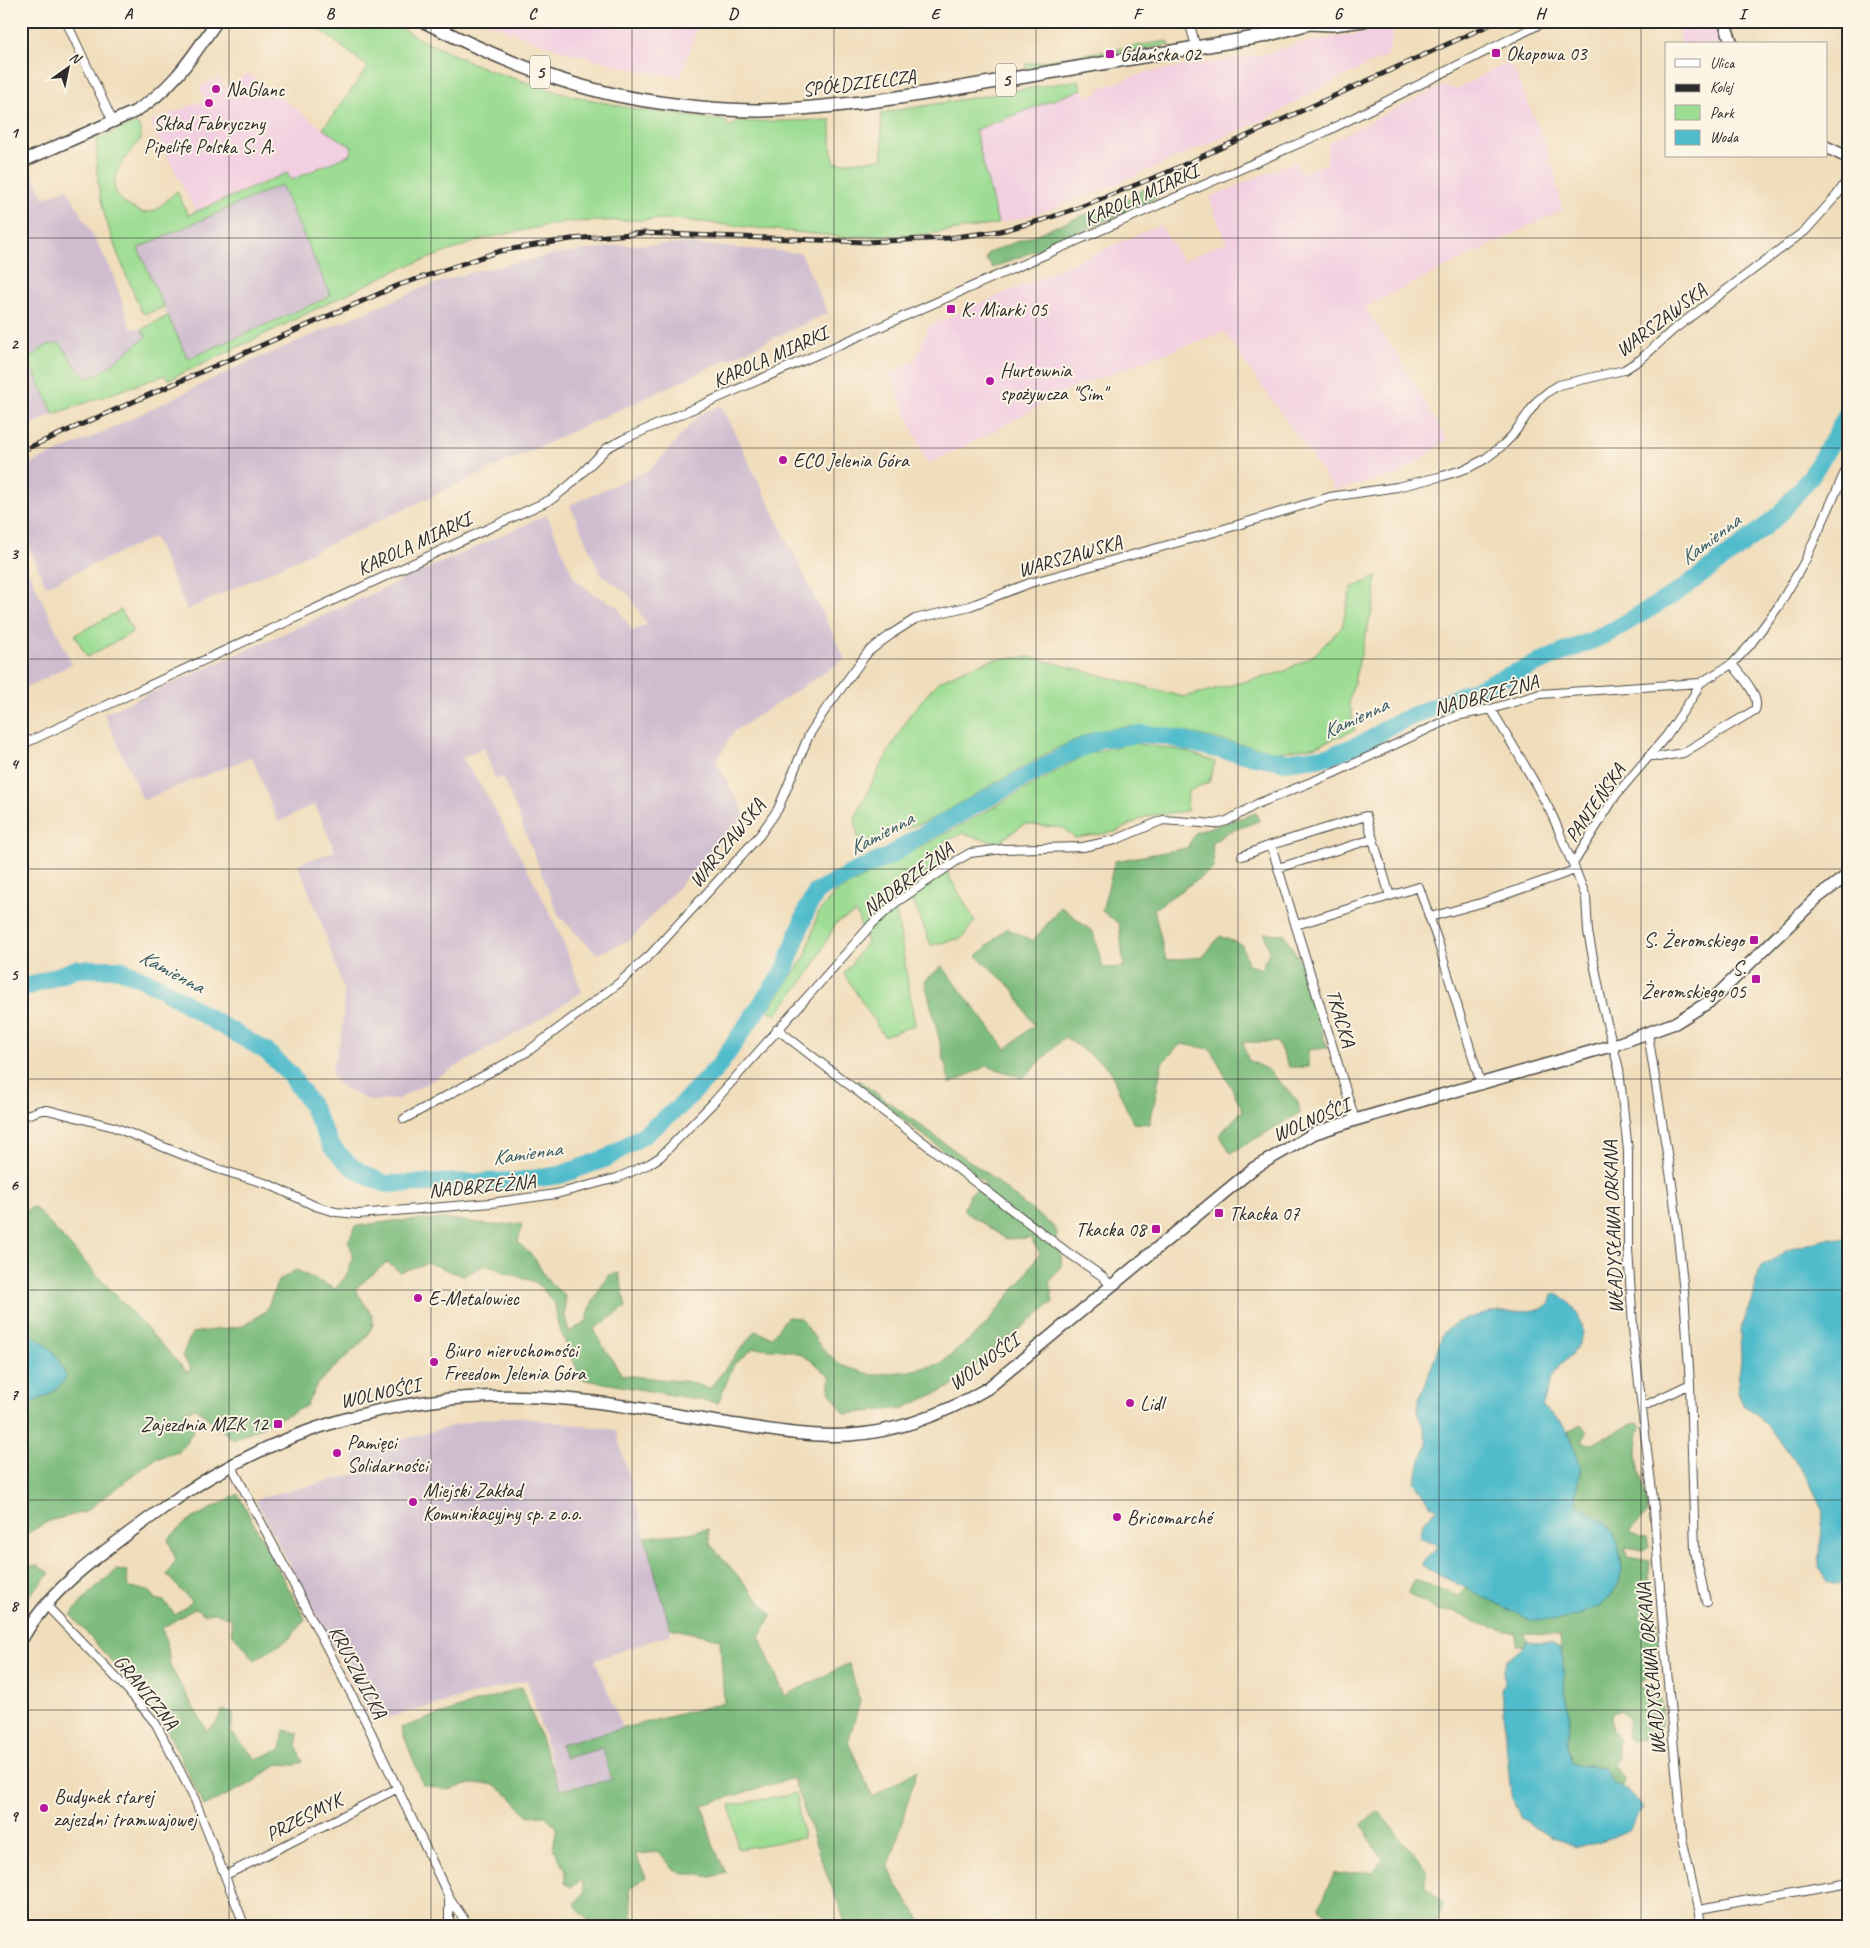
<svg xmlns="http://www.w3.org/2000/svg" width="1870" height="1948" viewBox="0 0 1870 1948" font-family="Caveat,sans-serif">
<rect width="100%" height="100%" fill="#fcf5e5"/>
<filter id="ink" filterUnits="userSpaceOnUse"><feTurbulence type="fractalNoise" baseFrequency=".02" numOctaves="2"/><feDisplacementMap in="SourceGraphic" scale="10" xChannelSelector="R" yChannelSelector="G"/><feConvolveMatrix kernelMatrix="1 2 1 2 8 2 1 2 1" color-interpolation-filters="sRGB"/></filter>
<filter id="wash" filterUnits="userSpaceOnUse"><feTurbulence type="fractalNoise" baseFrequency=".0096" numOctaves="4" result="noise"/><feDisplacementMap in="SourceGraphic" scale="20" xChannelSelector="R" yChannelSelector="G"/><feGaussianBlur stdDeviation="1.12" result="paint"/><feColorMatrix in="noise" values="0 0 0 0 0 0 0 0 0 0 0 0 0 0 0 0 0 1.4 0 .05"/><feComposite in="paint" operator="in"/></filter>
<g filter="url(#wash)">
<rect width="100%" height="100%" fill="#f0ddbb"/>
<path fill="#f2cfe1" d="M483,21H699L681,77L640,71L565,52Z
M1675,21H1712L1714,28L1718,26L1724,44H1682Z
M1394,28L1388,55L1298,100L1276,114L1096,193L1049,210L998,224L975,130L977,128L1082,89L1086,97L1098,93L1100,88L1148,72L1265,54L1296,44Z
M1507,63L1513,68L1543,139L1555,175L1562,210L1365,307L1406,369L1447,440L1400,474L1335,490L1224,332L1074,387L987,435L928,464L889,373L915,361L929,326L1160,225L1183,261L1220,244L1227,243L1209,198L1295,161L1300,173L1326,164L1329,142L1442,86L1456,89Z
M248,74L323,129L353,148L351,154L291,180L286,173L195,211L169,159L161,146L150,122L205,100L200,87L220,78L225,87Z"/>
<path fill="#cfbdcf" d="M32,173L44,198L67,188L111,269L131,328L142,329L146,337L99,375L87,378L76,367L60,343L28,360L54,414L21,430V363L28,359L21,344V179Z
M281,185L331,295L187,360L138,248Z
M686,244L801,253L828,313L187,610L154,537L46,586L29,548V534L21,539V468L106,431L238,367L422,288L476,271L557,254L593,249L624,245Z
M721,405L845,659L733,732L716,762L745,814L630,940L597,954L559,916L503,777L495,779L484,747L462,758L485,792L536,885L559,932L582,992L519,1032L398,1099L370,1101L353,1093L338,1084L331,1072L342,1034L344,991L321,922L298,864L335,851L315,804L278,822L252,757L143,800L104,714L547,515L574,578L592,593L618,607L632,631L647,625L629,595L600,573L570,505L652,468L699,415Z
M21,555L72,664L21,691Z
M516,1417L616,1430L670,1628L671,1634L595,1660L623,1728L599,1735L612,1780L560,1790L527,1680L373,1722L257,1503L256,1500L263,1497L357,1474L354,1453L474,1420Z"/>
<path fill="#9cdd93" stroke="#64845f" d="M309,21H389L421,40L488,70L560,93L634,109L726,121L728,125L733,126L736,122L831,120V149L835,163L883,159L881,113L1079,80L1082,89L975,130L998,224L928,234L843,237L673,219L564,222L486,238L396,270L226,353L168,380L165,375L54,414L28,359L47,345L60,343L76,367L87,378L99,374L146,337L142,329L168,316L188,359L331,296L281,185L138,248L164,307L146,314L141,311C124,268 99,217 97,170C96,160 97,149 97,139L136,123L141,129V139C127,156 99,184 126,204C131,208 138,210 143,213L155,211L177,191L188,215L287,173L291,180L351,154L352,147L323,129L368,67Z
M1168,41L1170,45L1117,53V49Z
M1103,51L1104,55L1026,69V64Z
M1376,577L1375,599L1349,701L1355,730L1317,746L1278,752L1161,727L1128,726L1093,732L1053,750L941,814L923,823L859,844L855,818L880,767L911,713L938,682L965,669L995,659L1031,657L1184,697L1283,672L1314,655L1342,627L1351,588Z
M121,610L133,632L87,657L75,635Z
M1131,743L1185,751L1215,762L1209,782L1188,791L1187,811L1147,816L1115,832L1075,838L1064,828L1024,824L999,842L976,838L963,833L942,843L940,860L975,921L962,938L931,945L913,901L896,910L915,1025L884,1036L844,974L867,942L856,913L836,923L810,972L776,1015L768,1010L806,955L818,913L835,893L978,816L1087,754Z
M796,1794L803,1838L738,1849L730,1805Z"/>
<path fill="#7dbc7d" stroke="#547454" d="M1152,185L1159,197L1092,227L993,268L986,260L988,253L1105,207L1114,213L1119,211L1118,203Z
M1256,813L1259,821L1228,832L1212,843L1214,868L1154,909L1166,960L1203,957L1220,936L1242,945L1248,964L1261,969L1269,952L1264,933L1284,934L1302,964L1327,1048L1308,1050V1067H1289L1277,1042H1243L1248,1060L1268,1070L1298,1101L1300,1113L1231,1153L1219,1135L1243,1110L1211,1049L1181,1044L1162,1063L1150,1124L1133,1123L1109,1068L1065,1037L1023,1078L987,1066L950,1084L925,981L942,966L1006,1049L1034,1025L1013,989L977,956L1006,928L1033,941L1061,907L1093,932L1103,968L1124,967L1119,924L1102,911L1115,861L1187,848L1196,832Z
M858,1080L990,1176L1022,1203L1053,1226L1057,1232L1056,1249L1060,1251L1062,1265L1049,1282L1053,1302L950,1387L904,1408L845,1414L829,1391L831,1378C802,1349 792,1350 754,1348L734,1364L718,1403L581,1379L558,1325L555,1304L537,1283L485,1265L463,1276L428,1263L400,1272L387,1262L355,1289L372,1315L373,1325L366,1338L317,1384L306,1406L233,1440L196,1408L187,1410L193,1432L179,1452L155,1459L85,1512L49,1521L24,1535H21V1212L34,1207L187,1372L191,1369L182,1356L192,1333L243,1326L266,1311L278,1281L296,1270L335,1289C348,1276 358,1259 348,1241L356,1226L393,1221L450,1219L491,1225L522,1224L518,1242L535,1259L548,1281L565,1296V1316L569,1332L586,1322L591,1305L608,1275L619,1273L626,1307L594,1329L603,1346L622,1375L690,1382L709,1389L755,1331L772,1337L787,1317L801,1318L823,1350L843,1366L873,1375L909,1371L940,1364L983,1328L1023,1278L1040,1253L1030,1238L1006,1239L963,1210L970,1194L986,1183L855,1083Z
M1638,1423L1641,1426C1630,1461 1645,1480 1648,1513L1630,1532L1640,1537L1647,1538L1649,1546L1643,1550L1625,1547L1627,1557L1650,1561L1649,1575L1652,1604L1656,1605L1659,1644L1655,1648H1646L1647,1668L1651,1675L1641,1682L1642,1688L1660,1695C1665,1726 1667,1736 1632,1741L1627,1737L1629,1717L1622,1709L1612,1712L1611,1721L1612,1731L1618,1738L1619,1757L1614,1765L1625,1781L1623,1787L1612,1783L1591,1765L1579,1766L1570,1763L1567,1742L1570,1711L1564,1688L1560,1635L1524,1634L1527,1641L1524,1646H1516V1633L1481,1624L1466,1618L1456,1611H1437L1409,1593L1414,1579L1459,1596L1466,1588L1530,1620L1579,1615L1599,1606L1611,1597L1622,1569L1621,1558L1618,1542L1608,1524L1578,1505L1576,1493L1581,1466L1568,1431L1581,1424L1587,1432L1582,1442L1590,1445L1632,1424Z
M238,1494L305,1619L289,1639L255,1660L232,1633L231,1618L214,1613L204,1614L196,1608L162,1628L168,1648L170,1666L207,1731L216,1723L222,1710L234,1713L231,1732L256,1759L281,1749L284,1730L298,1733C296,1742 297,1753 303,1761L295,1765L278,1764L250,1784L204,1806L161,1718L71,1615L85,1598L116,1570L128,1571L127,1581L129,1588L149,1590L156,1599L164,1601L175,1615L192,1602L167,1575L176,1560L168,1539L188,1521Z
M708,1529L710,1544L772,1615L759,1637L785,1696L849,1663L860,1702L848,1742L873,1797L917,1770L889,1867L896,1885L925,1927H847L821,1859L793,1778L703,1805L712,1842L726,1873L710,1877L675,1871L659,1852L635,1854L646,1877L629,1889L634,1927L594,1925L578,1910L575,1903L584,1892L582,1880L571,1887L565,1883V1869L553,1848L557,1827L544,1815L528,1816L510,1796L492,1784H471L448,1790L423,1785L401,1728L522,1687L560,1790L611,1780L603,1748L565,1758L560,1744L724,1703L720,1639L670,1628L645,1537L687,1533Z
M37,1565L50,1573L28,1597L21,1593V1568Z
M1378,1811L1426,1869V1885L1444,1905L1437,1921L1419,1927H1346L1319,1907L1334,1874L1371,1872L1383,1860L1361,1824Z"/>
<path fill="#4fbbcb" stroke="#3d737b" d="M1832,1238L1849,1240V1579L1838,1584L1826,1581L1819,1568L1823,1511L1808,1479L1776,1435L1754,1412L1743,1405L1737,1390L1741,1360L1740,1331L1750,1307L1754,1295L1755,1280L1761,1267L1786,1251L1810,1243Z
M1559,1294C1574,1304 1588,1325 1579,1344C1573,1355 1560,1363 1554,1374C1549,1383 1546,1396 1542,1407L1561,1421L1571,1439L1581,1467L1576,1493L1578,1505L1608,1524L1618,1542L1622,1569L1619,1582L1611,1597L1599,1606L1579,1615L1556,1621L1530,1620L1421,1566C1424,1556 1436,1556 1438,1545L1419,1537L1423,1522L1438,1508L1430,1505L1414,1481L1427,1443L1424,1428L1419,1417L1418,1407L1419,1398L1425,1386L1443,1333L1457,1322L1488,1312H1519L1542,1309L1550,1303L1552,1295Z
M26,1332C45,1340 60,1356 66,1377C54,1398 38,1396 21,1410V1334Z
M1527,1641L1551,1643L1560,1649L1563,1660L1564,1688L1570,1711L1567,1742L1570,1763C1581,1767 1591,1765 1603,1767L1612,1783C1626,1788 1634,1796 1643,1808L1628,1830L1599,1843L1577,1846L1552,1838L1521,1819L1511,1795L1501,1689L1505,1683L1504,1669L1507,1659L1520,1651Z"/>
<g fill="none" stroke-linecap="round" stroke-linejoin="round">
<path stroke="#4fbbcb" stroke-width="18" d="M21,989L77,969H120L160,987L207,1017L266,1051L290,1074L311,1105L331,1146L352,1167L367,1176L386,1184L517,1181L560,1175L607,1158L645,1134L679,1107L718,1067L785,969L807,909L817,891L860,869L888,857L915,839L1063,756L1100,739L1141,734L1165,736L1216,749L1286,762L1330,756L1370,740L1388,727L1410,717L1607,634L1679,591L1733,552L1778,516L1811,476L1834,438L1849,411"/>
</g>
</g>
<g filter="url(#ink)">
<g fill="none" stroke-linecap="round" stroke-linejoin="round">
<g stroke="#494641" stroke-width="10">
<path id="street" d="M66,21L113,122
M1189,21L1196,47
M1700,683L1694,695L1667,735L1616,795L1573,864L1586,897L1588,932L1602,1004L1619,1069L1628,1151V1249L1634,1342L1654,1508L1662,1615L1682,1838L1702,1927
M1491,709C1511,742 1532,776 1550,811C1559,828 1564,847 1573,864
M21,745L552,499L571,484L607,448L624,439L1325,132L1546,21
M1652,755L1658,757L1683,753L1755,710C1761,695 1740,675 1732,664
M1271,845L1355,1120
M1242,856L1271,845L1366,816L1390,896
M1278,868L1373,839
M1430,917L1481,903L1575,870
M1296,925L1419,887L1438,942L1481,1084
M777,1029L971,1179L1067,1252L1102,1276L1111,1286
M1648,1034L1673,1191L1684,1292L1690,1384L1695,1551L1706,1602
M21,1117L41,1110H48L114,1127L218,1169L268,1184L315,1206L336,1212L358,1214L491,1203L556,1194L617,1178L649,1164L660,1157L712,1104L872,924L894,904L958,860L970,853L1003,849L1083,847L1115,840L1163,820L1215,824L1227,821L1257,804L1336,772L1456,716L1491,709L1540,694L1700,683L1732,664L1750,645L1778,607L1805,561L1849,463
M404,1119L527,1052L619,983L651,954L760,835L778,809L809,735L825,710L868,652L893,633L915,619L970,606L1030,583L1201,536L1330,497L1397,487L1443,476L1468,468L1485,459L1503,445L1512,436L1537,401L1549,391L1559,385L1624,370L1641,359L1673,330L1806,230L1837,195L1849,177
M1642,1407L1690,1384
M231,1465L366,1722L449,1897L469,1927
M45,1604L128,1690L156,1724L195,1800L245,1927
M226,1875L398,1788
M449,1897V1927
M1699,1909L1849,1882"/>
</g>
<g stroke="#494641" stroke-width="14">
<path id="secondary" d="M1724,21L1732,44
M1309,24L1333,25L1364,21
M1826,147L1849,158
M21,162L134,112C172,90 192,57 217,21
M21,1641C52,1584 108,1549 159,1511C269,1430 401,1390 538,1397C605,1400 672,1415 738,1425C774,1431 811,1437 849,1435C899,1432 946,1413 988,1388L1254,1168L1315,1133L1355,1120L1614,1045L1675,1023L1712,1000L1817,898L1849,874"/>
</g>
<g stroke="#494641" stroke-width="15">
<path id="primary" d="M423,21C492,56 566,88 643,100C686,107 732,112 776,110C857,106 937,92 1016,78C1099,64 1181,50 1264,36L1318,21"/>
</g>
<use href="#street" stroke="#fff" stroke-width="8"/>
<use href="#secondary" stroke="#fff" stroke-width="11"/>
<use href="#primary" stroke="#fff" stroke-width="12"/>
<g stroke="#2b2b2b" stroke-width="5">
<path id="rail" d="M21,451L399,285L500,251L571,239L644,233L865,242L948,238L1000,231L1043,220L1075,209L1168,172L1498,21"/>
</g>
<use href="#rail" stroke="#fcf5e5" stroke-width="3" stroke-dasharray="9" stroke-linecap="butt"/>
</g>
</g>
<path fill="none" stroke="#2b2b2b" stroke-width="1" stroke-opacity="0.55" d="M229,21V1927M431,21V1927M632,21V1927M834,21V1927M1036,21V1927M1238,21V1927M1439,21V1927M1641,21V1927M21,238H1849M21,448H1849M21,659H1849M21,869H1849M21,1079H1849M21,1290H1849M21,1500H1849M21,1710H1849"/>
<g fill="#b5179e" stroke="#fcf5e5" stroke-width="2">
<rect x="1491" y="48" width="10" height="10" rx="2.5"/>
<rect x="1105" y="49" width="10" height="10" rx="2.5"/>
<circle cx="216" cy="89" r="5"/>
<circle cx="209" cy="103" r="5"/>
<rect x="946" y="304" width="10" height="10" rx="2.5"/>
<circle cx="990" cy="381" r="5"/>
<circle cx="783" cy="460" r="5"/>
<rect x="1749" y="935" width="10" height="10" rx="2.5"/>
<rect x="1751" y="974" width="10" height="10" rx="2.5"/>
<rect x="1214" y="1208" width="10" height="10" rx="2.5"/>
<rect x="1151" y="1224" width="10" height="10" rx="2.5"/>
<circle cx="418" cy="1298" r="5"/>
<circle cx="434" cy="1362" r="5"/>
<circle cx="1130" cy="1403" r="5"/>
<rect x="273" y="1419" width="10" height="10" rx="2.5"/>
<circle cx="337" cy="1453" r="5"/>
<circle cx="413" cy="1502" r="5"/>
<circle cx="1117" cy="1517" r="5"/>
<circle cx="44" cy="1808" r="5"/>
</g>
<g text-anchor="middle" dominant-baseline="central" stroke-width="4" stroke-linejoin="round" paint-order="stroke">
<g fill="#fcf5e5" stroke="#6a6863" stroke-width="1">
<rect x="530" y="55.5" width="20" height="33" rx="4"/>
<rect x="996" y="63.5" width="20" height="33" rx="4"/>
</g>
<g font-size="19" font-weight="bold" fill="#2b2b2b">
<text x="540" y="72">5</text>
<text x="1006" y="80">5</text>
</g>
<g font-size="20" fill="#2b2b2b" stroke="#fcf5e5" text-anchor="start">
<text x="1506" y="53">Okopowa 03</text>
<text x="1120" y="54">Gdańska 02</text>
<text x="226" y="89">NaGlanc</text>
<text x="209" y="123" text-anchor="middle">Skład Fabryczny<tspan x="209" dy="23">Pipelife Polska S. A.</tspan></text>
<text x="961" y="309">K. Miarki 05</text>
<text x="1000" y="370">Hurtownia<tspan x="1000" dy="23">spożywcza "Sim"</tspan></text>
<text x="793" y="460">ECO Jelenia Góra</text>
<text x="1744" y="940" text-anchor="end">S. Żeromskiego</text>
<text x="1746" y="968" text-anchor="end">S.<tspan x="1746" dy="23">Żeromskiego 05</tspan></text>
<text x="1229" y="1213">Tkacka 07</text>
<text x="1146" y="1229" text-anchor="end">Tkacka 08</text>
<text x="428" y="1298">E-Metalowiec</text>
<text x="444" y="1350">Biuro nieruchomości<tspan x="444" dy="23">Freedom Jelenia Góra</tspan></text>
<text x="1140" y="1403">Lidl</text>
<text x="268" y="1424" text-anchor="end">Zajezdnia MZK 12</text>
<text x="347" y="1442">Pamięci<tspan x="347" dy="23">Solidarności</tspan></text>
<text x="423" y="1490">Miejski Zakład<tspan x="423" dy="23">Komunikacyjny sp. z o.o.</tspan></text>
<text x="1127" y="1517">Bricomarché</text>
<text x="54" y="1796">Budynek starej<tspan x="54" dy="23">zajezdni tramwajowej</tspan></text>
</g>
<g font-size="20" fill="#2b2b2b" stroke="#fcf5e5">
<text transform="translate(859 83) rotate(-7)">SPÓŁDZIELCZA</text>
<text transform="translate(1141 195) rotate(-24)">KAROLA MIARKI</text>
<text transform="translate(1661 320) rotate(-37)">WARSZAWSKA</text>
<text transform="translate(770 357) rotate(-24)">KAROLA MIARKI</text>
<text transform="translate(414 544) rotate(-25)">KAROLA MIARKI</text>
<text transform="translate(1070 556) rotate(-16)">WARSZAWSKA</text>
<text transform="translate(1486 695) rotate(-15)">NADBRZEŻNA</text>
<text transform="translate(1595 803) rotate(-55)">PANIEŃSKA</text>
<text transform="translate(727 843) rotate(-51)">WARSZAWSKA</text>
<text transform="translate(908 879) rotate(-37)">NADBRZEŻNA</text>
<text transform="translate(1341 1018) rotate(73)">TKACKA</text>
<text transform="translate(1311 1120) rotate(-23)">WOLNOŚCI</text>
<text transform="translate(482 1186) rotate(-5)">NADBRZEŻNA</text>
<text transform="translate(1613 1227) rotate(-92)">WŁADYSŁAWA ORKANA</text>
<text transform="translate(984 1362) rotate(-36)">WOLNOŚCI</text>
<text transform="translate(380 1393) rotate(-12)">WOLNOŚCI</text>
<text transform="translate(1651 1669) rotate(-95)">WŁADYSŁAWA ORKANA</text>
<text transform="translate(358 1672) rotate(62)">KRUSZWICKA</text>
<text transform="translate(146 1692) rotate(51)">GRANICZNA</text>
<text transform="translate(304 1817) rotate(-27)">PRZESMYK</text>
</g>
<g font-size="21" font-style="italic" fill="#385d63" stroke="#fcf5e5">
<text transform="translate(1710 539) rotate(-37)">Kamienna</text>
<text transform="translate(1355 718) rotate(-25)">Kamienna</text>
<text transform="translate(881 833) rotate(-28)">Kamienna</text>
<text transform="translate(172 971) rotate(28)">Kamienna</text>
<text transform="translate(527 1153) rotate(-8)">Kamienna</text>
</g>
</g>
<rect width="1870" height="1948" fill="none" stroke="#fcf5e5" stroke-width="55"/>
<rect x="1665" y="42" width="162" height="115" fill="#fcf5e5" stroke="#a8a49b"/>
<rect x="1675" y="59" width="25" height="8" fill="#ffffff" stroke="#a8a49b"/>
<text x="1710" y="68" font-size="15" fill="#2b2b2b">Ulica</text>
<rect x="1675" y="84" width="25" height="8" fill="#2b2b2b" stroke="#a8a49b"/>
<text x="1710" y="92" font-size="15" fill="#2b2b2b">Kolej</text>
<rect x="1675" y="105" width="25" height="15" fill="#9cdd93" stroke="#a8a49b"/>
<text x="1710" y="118" font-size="15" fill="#2b2b2b">Park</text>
<rect x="1675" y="130" width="25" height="15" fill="#4fbbcb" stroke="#a8a49b"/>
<text x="1710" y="142" font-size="15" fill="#2b2b2b">Woda</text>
<g transform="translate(68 68) rotate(33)" stroke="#fcf5e5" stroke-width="4" paint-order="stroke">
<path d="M0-4L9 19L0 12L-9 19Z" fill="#2b2b2b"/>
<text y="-8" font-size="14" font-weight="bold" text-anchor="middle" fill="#2b2b2b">N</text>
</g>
<rect x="28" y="28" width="1814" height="1892" fill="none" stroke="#2b2b2b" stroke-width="2"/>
<g font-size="16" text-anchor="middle" font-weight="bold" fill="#2b2b2b">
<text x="128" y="19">A</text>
<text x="330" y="19">B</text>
<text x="532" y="19">C</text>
<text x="733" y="19">D</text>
<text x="935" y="19">E</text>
<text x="1137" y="19">F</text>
<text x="1338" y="19">G</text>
<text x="1540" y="19">H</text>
<text x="1742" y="19">I</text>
<text x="14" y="138">1</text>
<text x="14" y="349">2</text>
<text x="14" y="559">3</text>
<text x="14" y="769">4</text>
<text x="14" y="980">5</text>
<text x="14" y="1190">6</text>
<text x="14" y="1400">7</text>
<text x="14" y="1611">8</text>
<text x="14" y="1821">9</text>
</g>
</svg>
